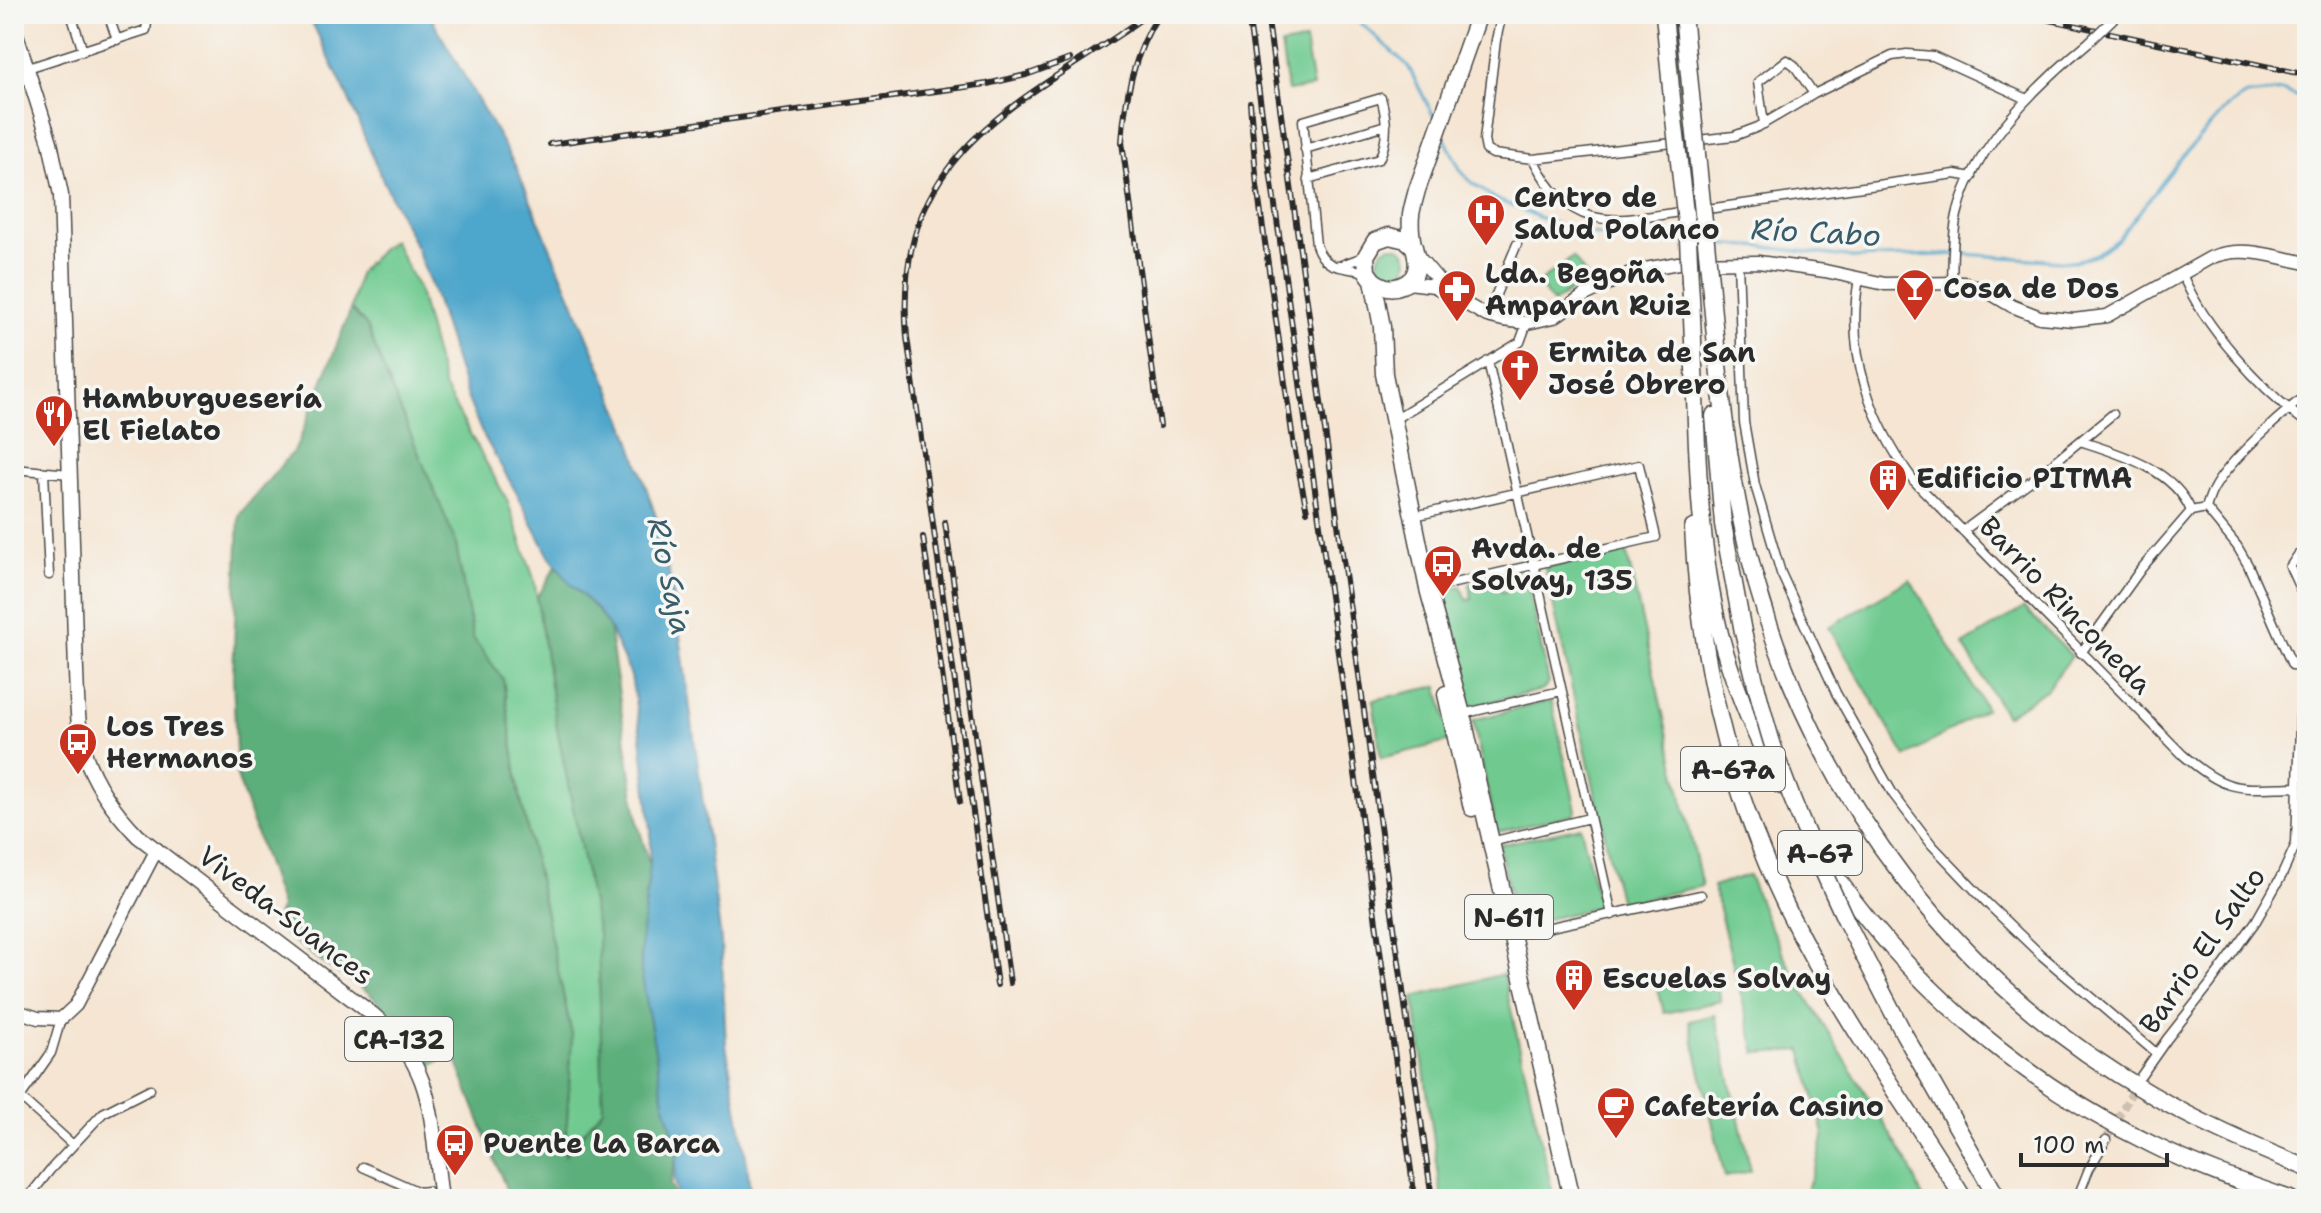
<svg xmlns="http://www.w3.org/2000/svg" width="2321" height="1213" viewBox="0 0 2321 1213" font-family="'Shantell Sans',sans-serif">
<rect width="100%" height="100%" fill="#f6f6f2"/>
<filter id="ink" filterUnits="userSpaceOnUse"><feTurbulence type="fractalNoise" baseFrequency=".0125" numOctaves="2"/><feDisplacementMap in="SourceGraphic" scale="16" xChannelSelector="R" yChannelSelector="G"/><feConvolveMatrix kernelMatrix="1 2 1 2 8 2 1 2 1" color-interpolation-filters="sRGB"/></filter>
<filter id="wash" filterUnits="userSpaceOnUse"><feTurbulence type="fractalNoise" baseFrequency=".006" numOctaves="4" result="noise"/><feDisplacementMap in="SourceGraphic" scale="32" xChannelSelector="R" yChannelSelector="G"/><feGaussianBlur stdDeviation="1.8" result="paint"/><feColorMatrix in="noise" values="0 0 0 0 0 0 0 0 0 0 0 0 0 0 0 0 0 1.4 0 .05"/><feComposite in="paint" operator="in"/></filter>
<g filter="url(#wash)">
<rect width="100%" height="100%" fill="#f5e5d2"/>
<path fill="#70ca90" stroke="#4e7a5e" stroke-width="2" d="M1305,41L1313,87L1288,91L1281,45Z
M393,240L418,288L444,387L507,500L534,579L537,598L556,723L598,933L603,1109L565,1156L572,1035L519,791L503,679L473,638L455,540L387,378L367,326L351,309L359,273L380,250Z
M1378 261a15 15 0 1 1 30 0a15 15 0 1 1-30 0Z
M1573,257L1588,278L1553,303L1538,283Z
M1626,550L1702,886L1620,904L1545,568Z
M1522,571L1525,572L1549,683L1543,690L1471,706L1466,702L1443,591L1461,586L1467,600L1472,599L1469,584L1495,578L1497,579L1501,592L1506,591L1505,576Z
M1910,579L1986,709L1906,757L1829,627Z
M2024,608L2072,656L2047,689L2006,716L1963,645Z
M1438,686L1451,741L1381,758L1373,700Z
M1549,701L1552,703L1576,810L1575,814L1499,832L1495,827L1473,720Z
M1581,827L1599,907L1517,926L1499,845Z
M1749,875L1766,918L1794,976L1911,1168L1923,1199H1803L1817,1163L1824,1134L1802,1050L1756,1053L1713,886Z
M1715,971L1721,1001L1664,1013L1657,984Z
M1503,974L1554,1199H1442L1414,997Z
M1715,1015L1751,1171L1725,1177L1689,1021Z"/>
<path fill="#5cae7a" stroke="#446c52" stroke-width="2" d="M351,309L367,326L387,378L455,540L473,638L503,679L519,791L572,1035L565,1155L603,1109L598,933L556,723L537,598L556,566L598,611L609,627L638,824L650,865L641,941V967L664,1102L678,1149L670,1184L676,1199H510L454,1055L431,1065L418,1042L369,993L320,961L273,925L281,907L237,776L233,676L239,515L296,448Z"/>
<path fill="#4ea6cb" stroke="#3c687b" stroke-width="2" d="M308,14H429L517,169L626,427L659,526L676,607L699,773L721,941L726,1045L747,1163L751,1199H678L674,1180L678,1149L664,1102L641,971V941L650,865L651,830L641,736L631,676L609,627L598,611L568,581L549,556L516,492L481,431L467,397L432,288L415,245L381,176L347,95Z"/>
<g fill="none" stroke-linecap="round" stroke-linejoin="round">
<path stroke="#4ea6cb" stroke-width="3" d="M1351,14L1408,66L1435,119
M1444,137L1461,171L1472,183L1495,199L1565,228L1614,238L1682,242
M1713,244L1766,247L1855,258L1964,254L2074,262L2097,254L2119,238L2182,157L2227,107L2246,95L2284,91L2307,100"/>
</g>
</g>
<g filter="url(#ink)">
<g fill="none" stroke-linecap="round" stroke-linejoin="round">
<path stroke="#cdc0b1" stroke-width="8" stroke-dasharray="8 4" stroke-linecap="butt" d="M2106,1140L2136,1085"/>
<g stroke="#494744" stroke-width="11">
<path id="street" d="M71,14L83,51
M108,14L117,40
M1502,14L1496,40L1484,140L1486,150L1493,154L1533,159L1734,136L1758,127L1814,94L1892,56L1907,54L1933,56L2027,99
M28,68L146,30L147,23L144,14
M1764,124L1758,82L1787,60L1794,65L1814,94
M1305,149L1386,125
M1533,159C1572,235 1612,222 1686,211
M1308,179L1379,159C1389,139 1387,118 1381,98L1303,121L1316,245C1325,271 1342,266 1366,272
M1700,210L1955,174L1972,177
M1738,262L1744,422L1755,485L1781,573L1836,693L1893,794L1932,845L1988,904L2040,954L2156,1053
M1339,266L1366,256
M2182,274C2204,327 2261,390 2307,423
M1859,279C1845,353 1871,423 1914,481L2183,755C2229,795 2241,788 2298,787
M1952,283C1953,260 1952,238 1957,215C1972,148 2038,84 2090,41
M1487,316L1517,244
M1488,361L1612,915
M1393,420L1520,342L1527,323
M2080,441C2120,454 2174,469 2191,511
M14,469L70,474
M44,472L49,575
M2206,508L2237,546L2248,565L2292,665L2302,666
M2206,508C2208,502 2210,495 2213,490C2228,461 2281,415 2307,394
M1414,516L1639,465L1656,537L1428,589
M1963,531L2040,474L2113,414
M2298,555L2290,567L2307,604
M2081,653L2141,569L2191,511L2206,508
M1462,714L1561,691
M1491,842L1589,818
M1513,935L1701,895
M2141,1076L2167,1039L2211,983L2256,921L2282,875L2296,844L2302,666L2307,655
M20,1097L73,1145
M14,1106L51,1053L61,1019
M363,1167L419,1192L427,1191
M27,1199L50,1170L103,1113L150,1089
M2077,1199L2089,1169L2106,1140"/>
</g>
<g stroke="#494744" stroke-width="15">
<path id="secondary" d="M1417,255L1446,289
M1408,283L1434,286L1487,316L1503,320L1527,323L1554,317L1587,294L1634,271L1678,263L1758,262L1825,271L1885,284L1963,283L1985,290L2012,306L2040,317L2073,320L2107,316L2210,258C2241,244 2275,257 2307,263
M14,1010L38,1018L61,1019L76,1005L157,849"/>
</g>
<g stroke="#494744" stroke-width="17">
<path id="primary" d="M14,28L50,142L61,195L76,671C77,694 77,718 81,740C89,778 112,809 138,836L372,1014C438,1068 430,1122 441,1199"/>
</g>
<g stroke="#494744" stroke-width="19">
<path id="highway" d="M1664,14L1673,110
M1683,14L1692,105
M1413,246L1406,240L1389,236L1375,241L1366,256L1367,272L1373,280L1382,327L1384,374L1428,589L1462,714L1572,1199
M1373,280C1382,287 1391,290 1402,285C1420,278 1418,262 1414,247C1411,239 1410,224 1411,215C1412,207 1415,198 1417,190L1479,14
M1710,281C1719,384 1729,485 1757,585C1817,797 1957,983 2149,1093C2199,1123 2253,1146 2307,1168
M1690,282C1698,399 1692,519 1720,634C1734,687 1756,738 1781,786
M1714,416L1723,524L1743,632
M1693,528C1700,670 1734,809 1801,936C1849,1027 1910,1111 1964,1199
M1446,694L1472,808
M1821,855C1903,980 2019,1080 2153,1145C2197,1167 2244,1183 2290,1199
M1847,923L1904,1034L1998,1199"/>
</g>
<use href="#street" stroke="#fff" stroke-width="8"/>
<use href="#secondary" stroke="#fff" stroke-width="12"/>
<use href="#primary" stroke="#fff" stroke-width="14"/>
<use href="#highway" stroke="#fff" stroke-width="16"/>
<g stroke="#2b2b2b" stroke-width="6">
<path id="rail" d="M1159,14C1134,53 1125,96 1122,142L1160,426
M1248,14L1415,1199
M1267,14L1432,1199
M2022,14L2307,75
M1120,34L1148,14
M1250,103L1257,186L1294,447L1307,511
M550,144L987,84L1026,75L1070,59
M945,522L1010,983
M923,537L960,802
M997,985L907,337C892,162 1002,113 1128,29"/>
</g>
<use href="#rail" stroke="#f6f6f2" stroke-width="3" stroke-dasharray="9" stroke-linecap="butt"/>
<g stroke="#494744" stroke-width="11" stroke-linecap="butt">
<path id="street-bridge" d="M2090,41L2118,14"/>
</g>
<g stroke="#494744" stroke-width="19" stroke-linecap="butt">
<path id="highway-bridge" d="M1692,105L1710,281
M1673,110L1688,239L1690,282
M1743,632C1753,672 1762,713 1775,752C1795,811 1821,867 1847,923"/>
</g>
<use href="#street-bridge" stroke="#fff" stroke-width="8"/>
<use href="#highway-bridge" stroke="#fff" stroke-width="16"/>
</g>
</g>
<defs>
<g id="hospital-pin" transform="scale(2)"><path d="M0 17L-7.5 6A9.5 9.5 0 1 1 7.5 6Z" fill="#c8321e" stroke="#f6f6f2"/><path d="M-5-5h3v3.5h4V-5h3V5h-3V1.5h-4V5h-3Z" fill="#fff"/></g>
<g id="bar-pin" transform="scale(2)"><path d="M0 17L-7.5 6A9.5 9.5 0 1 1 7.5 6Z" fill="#c8321e" stroke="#f6f6f2"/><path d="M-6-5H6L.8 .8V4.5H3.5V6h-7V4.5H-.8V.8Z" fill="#fff"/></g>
<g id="pharmacy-pin" transform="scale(2)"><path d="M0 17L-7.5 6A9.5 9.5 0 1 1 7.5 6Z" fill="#c8321e" stroke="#f6f6f2"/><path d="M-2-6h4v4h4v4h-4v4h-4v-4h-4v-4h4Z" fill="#fff"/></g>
<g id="church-pin" transform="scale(2)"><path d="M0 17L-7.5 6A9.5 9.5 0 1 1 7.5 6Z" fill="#c8321e" stroke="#f6f6f2"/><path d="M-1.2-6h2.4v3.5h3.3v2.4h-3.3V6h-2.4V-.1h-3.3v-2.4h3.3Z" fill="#fff"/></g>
<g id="restaurant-pin" transform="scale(2)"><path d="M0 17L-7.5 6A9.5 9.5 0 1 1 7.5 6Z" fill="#c8321e" stroke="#f6f6f2"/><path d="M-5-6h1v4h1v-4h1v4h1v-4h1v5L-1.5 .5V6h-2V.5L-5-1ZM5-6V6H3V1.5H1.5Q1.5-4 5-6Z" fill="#fff"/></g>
<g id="building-pin" transform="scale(2)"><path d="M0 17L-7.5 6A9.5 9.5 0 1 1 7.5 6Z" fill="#c8321e" stroke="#f6f6f2"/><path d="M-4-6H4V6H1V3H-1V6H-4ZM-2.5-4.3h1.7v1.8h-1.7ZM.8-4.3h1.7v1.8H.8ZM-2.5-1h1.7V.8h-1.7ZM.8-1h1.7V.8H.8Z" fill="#fff"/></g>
<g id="bus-pin" transform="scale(2)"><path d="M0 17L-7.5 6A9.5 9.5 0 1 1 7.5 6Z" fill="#c8321e" stroke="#f6f6f2"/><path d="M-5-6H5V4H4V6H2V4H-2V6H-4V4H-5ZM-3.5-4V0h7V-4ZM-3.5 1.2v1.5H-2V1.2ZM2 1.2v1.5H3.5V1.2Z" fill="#fff"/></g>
<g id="cafe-pin" transform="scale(2)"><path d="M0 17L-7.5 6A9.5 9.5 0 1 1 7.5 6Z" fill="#c8321e" stroke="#f6f6f2"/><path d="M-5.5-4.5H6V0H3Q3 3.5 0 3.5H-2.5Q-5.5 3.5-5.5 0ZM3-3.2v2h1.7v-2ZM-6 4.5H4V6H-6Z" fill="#fff"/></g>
</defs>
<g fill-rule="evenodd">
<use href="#hospital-pin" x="1486" y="213"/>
<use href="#bar-pin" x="1915" y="288"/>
<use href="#pharmacy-pin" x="1457" y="289"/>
<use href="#church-pin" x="1520" y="368"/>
<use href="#restaurant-pin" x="54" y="414"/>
<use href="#building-pin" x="1888" y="478"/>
<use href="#bus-pin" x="1443" y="564"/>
<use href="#bus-pin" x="78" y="742"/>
<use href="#building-pin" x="1574" y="978"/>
<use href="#cafe-pin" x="1616" y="1106"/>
<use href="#bus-pin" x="455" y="1143"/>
</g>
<g text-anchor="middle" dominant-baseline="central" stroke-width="7" stroke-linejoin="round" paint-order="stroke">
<g fill="#f6f6f2" stroke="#686867" stroke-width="2">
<rect x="1681" y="747" width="104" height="44" rx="6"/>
<rect x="1778" y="831" width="84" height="44" rx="6"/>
<rect x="1465" y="895" width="88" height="44" rx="6"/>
<rect x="345" y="1017" width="108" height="44" rx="6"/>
</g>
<g font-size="26" font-weight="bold" fill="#2b2b2b">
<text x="1733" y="769">A-67a</text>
<text x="1820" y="853">A-67</text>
<text x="1509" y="917">N-611</text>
<text x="399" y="1039">CA-132</text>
</g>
<g font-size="28" font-weight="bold" fill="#2b2b2b" stroke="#f6f6f2" text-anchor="start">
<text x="1514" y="197">Centro de<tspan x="1514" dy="32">Salud Polanco</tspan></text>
<text x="1485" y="273">Lda. Begoña<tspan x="1485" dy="32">Amparan Ruiz</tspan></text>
<text x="1943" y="288">Cosa de Dos</text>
<text x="1548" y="352">Ermita de San<tspan x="1548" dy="32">José Obrero</tspan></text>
<text x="82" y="398">Hamburguesería<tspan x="82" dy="32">El Fielato</tspan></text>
<text x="1916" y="478">Edificio PITMA</text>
<text x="1471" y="548">Avda. de<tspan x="1471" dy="32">Solvay, 135</tspan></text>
<text x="106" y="726">Los Tres<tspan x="106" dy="32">Hermanos</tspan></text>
<text x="1602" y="978">Escuelas Solvay</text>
<text x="1644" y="1106">Cafetería Casino</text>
<text x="483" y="1143">Puente La Barca</text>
</g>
<g font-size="28" fill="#2b2b2b" stroke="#f6f6f2">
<text transform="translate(2066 605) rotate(46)">Barrio Rinconeda</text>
<text transform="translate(286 915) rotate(37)">Viveda-Suances</text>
<text transform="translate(2202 950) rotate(-55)">Barrio El Salto</text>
</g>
<g font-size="30" font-style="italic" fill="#395c6b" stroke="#f6f6f2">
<text transform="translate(1816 232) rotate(3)">Río Cabo</text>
<text transform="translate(670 576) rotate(78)">Río Saja</text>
</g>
</g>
<rect width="2321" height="1213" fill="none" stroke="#f6f6f2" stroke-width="48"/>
<path d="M2021 1153v12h146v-12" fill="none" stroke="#2b2b2b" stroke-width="4"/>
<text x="2033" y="1153" font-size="24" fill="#2b2b2b" stroke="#f6f6f2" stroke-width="6" paint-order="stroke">100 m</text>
</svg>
